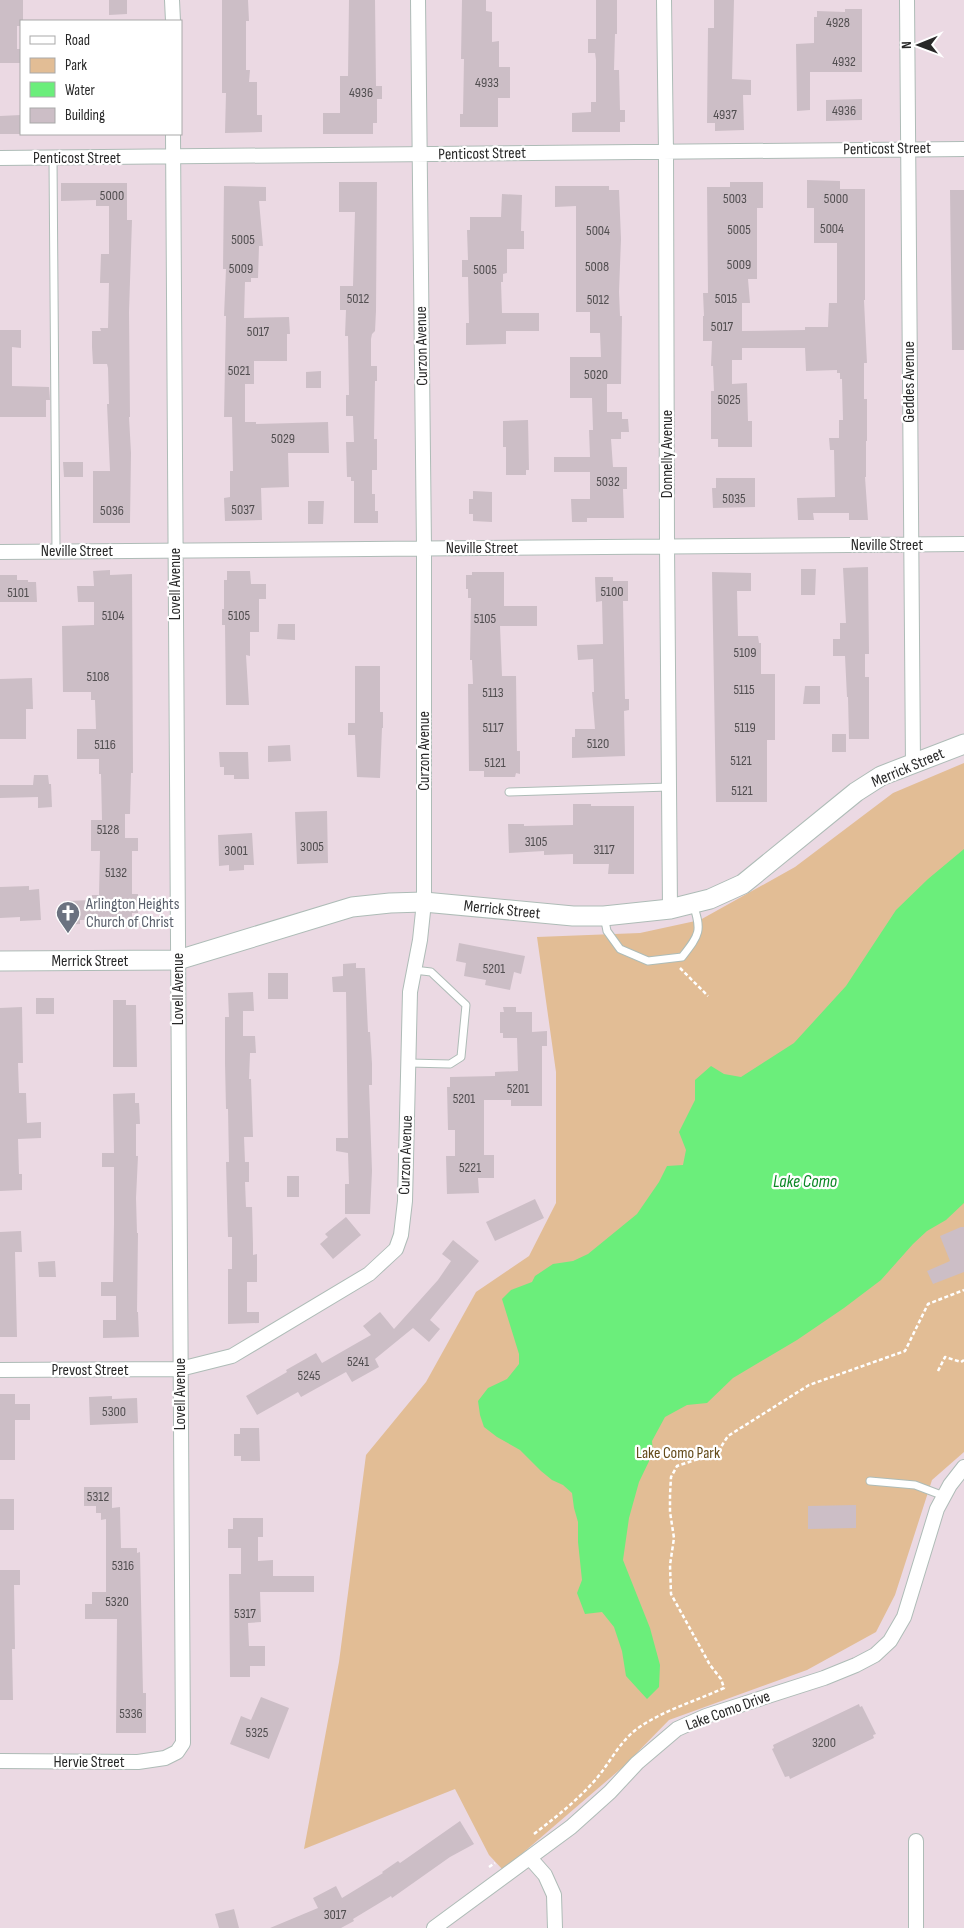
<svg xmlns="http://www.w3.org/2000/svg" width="964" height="1928" viewBox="0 0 964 1928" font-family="'Sofia Sans Condensed',sans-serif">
<rect width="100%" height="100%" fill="#ebd9e3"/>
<path fill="#e2bd95" d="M964,763V1452L932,1480L895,1595L876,1632L807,1670L669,1720L624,1766L503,1870L489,1855L455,1789L304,1849L339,1662L366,1455L426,1382L476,1292L529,1256L556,1203V1072L537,937L640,933L700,920L795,867L893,793Z"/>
<path fill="#6bee7b" d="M964,849V1203L946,1220L927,1231L913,1244L881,1280L844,1308L797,1340L733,1378L707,1403L687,1405L665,1417L652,1441L653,1453L639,1482L629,1518L623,1560L650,1628L660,1665L659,1687L647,1699L626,1676L622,1651L614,1627L602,1612L585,1614L577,1593L582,1580L578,1542V1522L574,1508L572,1493L563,1485L552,1480L541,1471L520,1450L497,1437L484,1427L480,1415L478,1401L488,1388L507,1379L519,1364V1354L502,1299L511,1290L532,1282L535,1276L553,1264L573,1261L588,1254L637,1214L659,1182L667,1166L683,1165L686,1150L679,1132L695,1100V1080L711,1066L724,1074L741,1077L794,1043L846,986L896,910L928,879Z"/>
<path fill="#ccbec6" d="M0,0H23V21L21,26H17V49H21V63H0Z
M109,0H127V14L109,15Z
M222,0H248L249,21H246V70H250L249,82H257V115H262V132L225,133L226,93H222Z
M349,0H375L376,86H382V99H377V123H373V134H323V113H340V76H348Z
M462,0H486V11L492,12V42L499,41V67H510V98H498V127H460V114H463L464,59H461Z
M596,0H617V34H615L614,70H619L620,110H625V122H620V132H572V113L591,112V102H596V60L595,53H588V39H596Z
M714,0H734L732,79L751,80V95H743L744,130L715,131V123H707L708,28H714Z
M845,9H862V72H810V110L797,111L796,44L814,43V17H817V11L845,12Z
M862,99V120L826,121V100Z
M21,115V134H0V116Z
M807,180L840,181V189H865V300H864L867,363H864V399H867V441H866V477H865L868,520H849V513H813L814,520H798L797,498L835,497L834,450H830L829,438H839V420H843L842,379H840V373H837V370L806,371L805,348H742V360H732V384L747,383L748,421H752V447H718V439H711V391H714L713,366H711L712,341H703V316H704L703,293H708L707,187H730V182H763V208H757V279H748L750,303H742V331L805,330V327H828L829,303H837V243H814V208H807Z
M339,182H377L376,311L375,331L372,334L371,339V366H377V381H375L374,439H377V470H372V494H375V511H378V523H354V481H351V477H347L346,442H354L353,416H346V395H349L348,336H345L346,310H340V286H353L355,212H339Z
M61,183H127V220H132L129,312L130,417H129L131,453L130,523H93V471H110L107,404H109L108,368L107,364H93L92,347V331H101L100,328H108L109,283H100L101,254H109V206H96V200L61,201Z
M224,186L266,187V201H259L263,246H259L258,278H251V282H245L244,318L289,317L290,334H287V361H254V384H245V422H256V424L328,422L329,453H288L289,487L261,488L262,520L225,521L224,498L230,497V471H233L232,417H224L226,316H224L226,269H223Z
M555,186H609V190H619L621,239L619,292L620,316H622L621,384H607V412H622V419H628L629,432H621V439H611L613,467H627V489H623L624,518H587V522H572L571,499H590V472H554V457H590L589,430H593L592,398H570V357H601L600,333H590V312H576V206L555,207Z
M950,190H964V350H952Z
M502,194L522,195L521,231H524V249H507V273L503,274V282H501L502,313H539V331H506V344L466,345V323H469L468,277H462V260H468L467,230H470V217H501Z
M0,330H21V348L12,347V386L49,387L50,400H46V417H0Z
M321,371V388H306V372Z
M528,420L529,470H526V475H506V447H503V421Z
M63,462H83V477H64Z
M716,478H755V507L713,508L712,488H716Z
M473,491L492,492V522L473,521V514H469V499H473Z
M308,501H324L323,524H308Z
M868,567L869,654H865V677H869V739H849L848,697H847L845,656H833V639H840V623H846L843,568Z
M801,569H816L815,595H801Z
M110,570V575L132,574L133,773H131L130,814H125V838H138V851H132V894H138V913H132V919L80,920V924L65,925V907H67V901L92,900V895H99L100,851H91V820H102L101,774H99V759H77V729H96L95,700H91V692H63L62,626L94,625V602H78L77,586H94L93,571Z
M227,571H250L251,584H266V599H259V632H250V656L246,655L249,705H226L225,625H222V609H224V580H227Z
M472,572H504V606H537V626H500L502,676H516L517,751H520V774L516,773L515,777H484V771H469L468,684H473L472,660H470L471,598H468V589H466V575H472Z
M712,572L751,573V591H737L738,636H758L759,643H761V674H775V740H767V802H716Z
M0,575H17V580H28V582H36L37,602H0Z
M595,577H613V581H628V601H623L625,699H629V710L624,711L625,756L572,758V737H575V729H595L592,692H594L593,659L578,660L577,645L603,644L602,601L596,602Z
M278,624H295V640L277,639Z
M355,666H380V712H383V728H382L380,778L357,777L355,735H348V723H355Z
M32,678L33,709H26V739H0V679Z
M805,686H820V704H803Z
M832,734H846V752H832Z
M290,745L291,761L268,762V746Z
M219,752H248L249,779H234V775H224V767H220Z
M34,775H48L49,784H51L52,807L38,808V797L0,798V785H33Z
M573,804H591V806H634V874H608L609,864H573V854L544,855V851L509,853L508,824H524V826L573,825Z
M327,811L328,863L297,864L295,812Z
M252,833L254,865H244V870L229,871V865L219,866L218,835Z
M29,886V890L39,889L41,920L20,921V917L0,918V887Z
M459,943L525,956L521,974L514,972L510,990L485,985L486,980L464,976L466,963L456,961Z
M356,963V968H365L368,1032H370L372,1064V1085H369L372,1171L370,1214H345V1184H349L348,1153L336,1151V1138H348L346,992H333L332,977L343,976V964Z
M268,973H288V999H268Z
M253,992L254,1011H243V1036H255L256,1053H250L249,1079H251L253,1137H244L245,1162H249V1182H245L246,1207H252L253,1244V1255L257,1254V1282H247V1312H259V1323L228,1324V1269H232V1237H228L226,1162H229L228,1109H226L225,1063V1017H229L228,993Z
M36,998H54V1014H36Z
M113,1000H126V1005H136L137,1067H113Z
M22,1007L23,1063H18L19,1093H26L27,1123L41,1122V1138L18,1139L19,1174H22V1190L0,1191V1008Z
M503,1007H516V1012H532V1032L547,1031V1046H542V1106H511V1100H484V1155H494V1178H478L479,1193L447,1194L446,1156H455V1130H448L447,1087H450V1077L495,1076V1072L518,1071L517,1038H503V1033H500V1012H504Z
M135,1093V1103H139L140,1124H136V1156H138L136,1198L137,1233H138L137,1312H138L139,1337L103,1338V1320H116V1296H101V1282H113L114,1224V1167H102V1153H114L113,1094Z
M287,1176H299V1197H287Z
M535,1199L544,1218L495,1241L486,1222Z
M346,1217L361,1235L333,1259L320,1244L328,1237L325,1234Z
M961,1227H964V1272L933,1284L927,1271L950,1261L940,1236Z
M21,1231L22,1252H15L17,1337H0V1232Z
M453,1240L479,1261L430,1320L440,1329L429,1342L413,1328L375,1359L379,1367L352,1382L346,1372L301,1397L298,1392L257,1415L246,1396L287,1372L286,1370L316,1353L322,1363L371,1335L363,1326L380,1312L394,1329L438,1280L451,1261L442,1254Z
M55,1261L56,1277H39L38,1262Z
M0,1394H15V1404H30V1420H15V1460H0Z
M112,1396V1399L137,1398L138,1423L90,1425L89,1397Z
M240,1428H259L260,1461H241V1456H234V1434H240Z
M84,1487H112V1508L120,1507L121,1548H137V1553L140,1552L143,1693H146V1733H116L117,1619H85V1604H92V1592H106V1519L101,1520V1513H96V1506H84Z
M0,1499H14V1530H0Z
M856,1505V1528L808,1529V1506Z
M233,1518H263V1537H258V1561L273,1560V1576H314V1592H260L261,1622L248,1623L249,1646H265V1666H250V1677H230L229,1574H241V1548H228V1529H233Z
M0,1570H20V1585H14L15,1649H12L13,1700H0Z
M261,1697L289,1708L269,1759L230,1744L241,1716L251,1720Z
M859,1704L860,1707L862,1706L876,1734L873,1735L874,1738L790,1779L789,1776L785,1777L772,1749L774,1748L773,1745Z
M460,1821L474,1844L450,1857L392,1898L391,1896L353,1919L354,1921L341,1928H270L318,1908L313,1898L336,1886L342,1898L383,1873L382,1872L398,1861L400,1863Z
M234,1909L239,1928H219L215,1914Z"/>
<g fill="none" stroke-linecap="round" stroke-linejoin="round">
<g stroke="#aebcb7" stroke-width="9">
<path id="lane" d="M53,159L56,551
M509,792L669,787
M604,916L607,931L620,949L648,961L682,957C700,934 702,931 693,904
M409,1063L450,1064L461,1057L466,1005L431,972L414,970
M870,1481L915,1485L944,1496"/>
</g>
<g stroke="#aebcb7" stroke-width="16">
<path id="street" d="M172,0L173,21
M664,0L666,152L667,546L670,909
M907,0L913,764
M0,158L964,149
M0,552L964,544
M0,1370L180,1369L232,1356L369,1274L396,1249L401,1235L405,1201L410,992L420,940L424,902V548L418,0
M0,1761L138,1762L165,1758L177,1752L183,1743L173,134
M916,1841V1928
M530,1858L545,1875L554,1895L555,1928
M434,1928L571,1827L610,1792L637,1763L677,1729L706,1716L824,1678L856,1665L875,1655L890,1641L904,1617L937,1509L950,1485L964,1467"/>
</g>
<g stroke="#aebcb7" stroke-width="21">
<path id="secondary" d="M0,961L178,960L352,907L390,903L424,902L573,916H604L670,909L710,899L743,884L856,792L881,776L964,744"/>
</g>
<path stroke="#fff" stroke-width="2.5" stroke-dasharray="4 2.5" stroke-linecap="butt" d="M680,968L708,996
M938,1371L945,1357L961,1362L964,1360
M534,1834C556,1817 578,1800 597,1778C611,1761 621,1739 641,1726C667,1709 696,1701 724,1688L721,1679L710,1665L671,1594L670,1565L674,1538L670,1512V1495L671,1477L677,1466L695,1460L707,1458L719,1450L728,1436L809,1385L905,1351L928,1304L964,1290
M489,1867L495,1863"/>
<use href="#lane" stroke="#fff" stroke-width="7"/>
<use href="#street" stroke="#fff" stroke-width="14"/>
<use href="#secondary" stroke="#fff" stroke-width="19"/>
</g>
<defs>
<g id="church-pin" transform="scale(1.25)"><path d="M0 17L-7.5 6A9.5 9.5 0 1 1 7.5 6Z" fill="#6b7280" stroke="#fff"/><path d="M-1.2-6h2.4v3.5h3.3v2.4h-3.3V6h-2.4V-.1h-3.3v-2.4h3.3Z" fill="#fff"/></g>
</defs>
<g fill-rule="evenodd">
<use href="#church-pin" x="68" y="913"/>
</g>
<g text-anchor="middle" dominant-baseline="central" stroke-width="4.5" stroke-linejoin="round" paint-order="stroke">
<g font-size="14" fill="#514e50">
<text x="838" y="22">4928</text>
<text x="844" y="61">4932</text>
<text x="487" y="82">4933</text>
<text x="361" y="92">4936</text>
<text x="844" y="110">4936</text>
<text x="725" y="114">4937</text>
<text x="112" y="195">5000</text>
<text x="735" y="198">5003</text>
<text x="836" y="198">5000</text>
<text x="832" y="228">5004</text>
<text x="739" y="229">5005</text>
<text x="598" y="230">5004</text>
<text x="243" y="239">5005</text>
<text x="739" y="264">5009</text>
<text x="597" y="266">5008</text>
<text x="241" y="268">5009</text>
<text x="485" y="269">5005</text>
<text x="358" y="298">5012</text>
<text x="726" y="298">5015</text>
<text x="598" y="299">5012</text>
<text x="722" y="326">5017</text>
<text x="258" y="331">5017</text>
<text x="239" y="370">5021</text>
<text x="596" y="374">5020</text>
<text x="729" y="399">5025</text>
<text x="283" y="438">5029</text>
<text x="608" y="481">5032</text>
<text x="734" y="498">5035</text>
<text x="243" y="509">5037</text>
<text x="112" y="510">5036</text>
<text x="612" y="591">5100</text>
<text x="18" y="592">5101</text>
<text x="113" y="615">5104</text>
<text x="239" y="615">5105</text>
<text x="485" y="618">5105</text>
<text x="745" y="652">5109</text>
<text x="98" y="676">5108</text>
<text x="744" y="689">5115</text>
<text x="493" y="692">5113</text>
<text x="493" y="727">5117</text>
<text x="745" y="727">5119</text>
<text x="598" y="743">5120</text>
<text x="105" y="744">5116</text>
<text x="741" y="760">5121</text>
<text x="495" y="762">5121</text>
<text x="742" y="790">5121</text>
<text x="108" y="829">5128</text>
<text x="536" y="841">3105</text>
<text x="312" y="846">3005</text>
<text x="604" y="849">3117</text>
<text x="236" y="850">3001</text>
<text x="116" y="872">5132</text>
<text x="494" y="968">5201</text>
<text x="518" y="1088">5201</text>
<text x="464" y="1098">5201</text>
<text x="470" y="1167">5221</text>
<text x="358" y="1361">5241</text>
<text x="309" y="1375">5245</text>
<text x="114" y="1411">5300</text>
<text x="98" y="1496">5312</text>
<text x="123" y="1565">5316</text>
<text x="117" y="1601">5320</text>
<text x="245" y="1613">5317</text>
<text x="131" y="1713">5336</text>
<text x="257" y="1732">5325</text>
<text x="824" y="1742">3200</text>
<text x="335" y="1914">3017</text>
</g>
<g font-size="16" fill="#282828" stroke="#fff">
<text transform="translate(887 149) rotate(-1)">Penticost Street</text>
<text transform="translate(482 154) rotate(-1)">Penticost Street</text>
<text x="77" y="158">Penticost Street</text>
<text transform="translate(422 346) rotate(-91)">Curzon Avenue</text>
<text transform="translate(909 382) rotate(-90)">Geddes Avenue</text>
<text transform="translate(667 454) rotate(-90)">Donnelly Avenue</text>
<text x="887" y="545">Neville Street</text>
<text x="482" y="548">Neville Street</text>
<text x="77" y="551">Neville Street</text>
<text transform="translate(175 584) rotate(-90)">Lovell Avenue</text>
<text transform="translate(424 751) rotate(-90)">Curzon Avenue</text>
<text transform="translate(908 768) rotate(-23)">Merrick Street</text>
<text transform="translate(502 910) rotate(6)">Merrick Street</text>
<text x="90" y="961">Merrick Street</text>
<text transform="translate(178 989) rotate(-90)">Lovell Avenue</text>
<text transform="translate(406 1155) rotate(-88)">Curzon Avenue</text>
<text x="90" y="1370">Prevost Street</text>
<text transform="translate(180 1394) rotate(-90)">Lovell Avenue</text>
<text transform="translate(728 1711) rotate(-20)">Lake Como Drive</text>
<text x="89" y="1762">Hervie Street</text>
</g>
<g font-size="16" fill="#5b616d" stroke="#fff" text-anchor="start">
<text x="86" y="904">Arlington Heights<tspan x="86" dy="18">Church of Christ</tspan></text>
</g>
<g font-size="16" fill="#634a19" stroke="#fff">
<text x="678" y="1453">Lake Como Park</text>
</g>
<g font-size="18" font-style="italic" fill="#0d8927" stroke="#fff">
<text x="805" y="1181">Lake Como</text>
</g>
</g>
<rect x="20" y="20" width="162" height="115" fill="#ffffff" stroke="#a9a9a9"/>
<rect x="30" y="36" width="25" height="8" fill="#ffffff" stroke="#a9a9a9"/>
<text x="65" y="45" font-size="15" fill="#282828">Road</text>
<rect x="30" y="58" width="25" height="15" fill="#e2bd95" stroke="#a9a9a9"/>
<text x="65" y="70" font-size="15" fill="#282828">Park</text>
<rect x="30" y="82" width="25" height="15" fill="#6bee7b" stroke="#a9a9a9"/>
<text x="65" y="95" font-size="15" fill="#282828">Water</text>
<rect x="30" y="108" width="25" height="15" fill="#ccbec6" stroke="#a9a9a9"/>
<text x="65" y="120" font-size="15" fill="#282828">Building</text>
<g transform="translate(919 45) rotate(269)" stroke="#ffffff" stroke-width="4" paint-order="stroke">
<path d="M0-4L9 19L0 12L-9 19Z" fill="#282828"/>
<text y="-8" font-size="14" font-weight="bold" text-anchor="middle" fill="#282828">N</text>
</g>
</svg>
